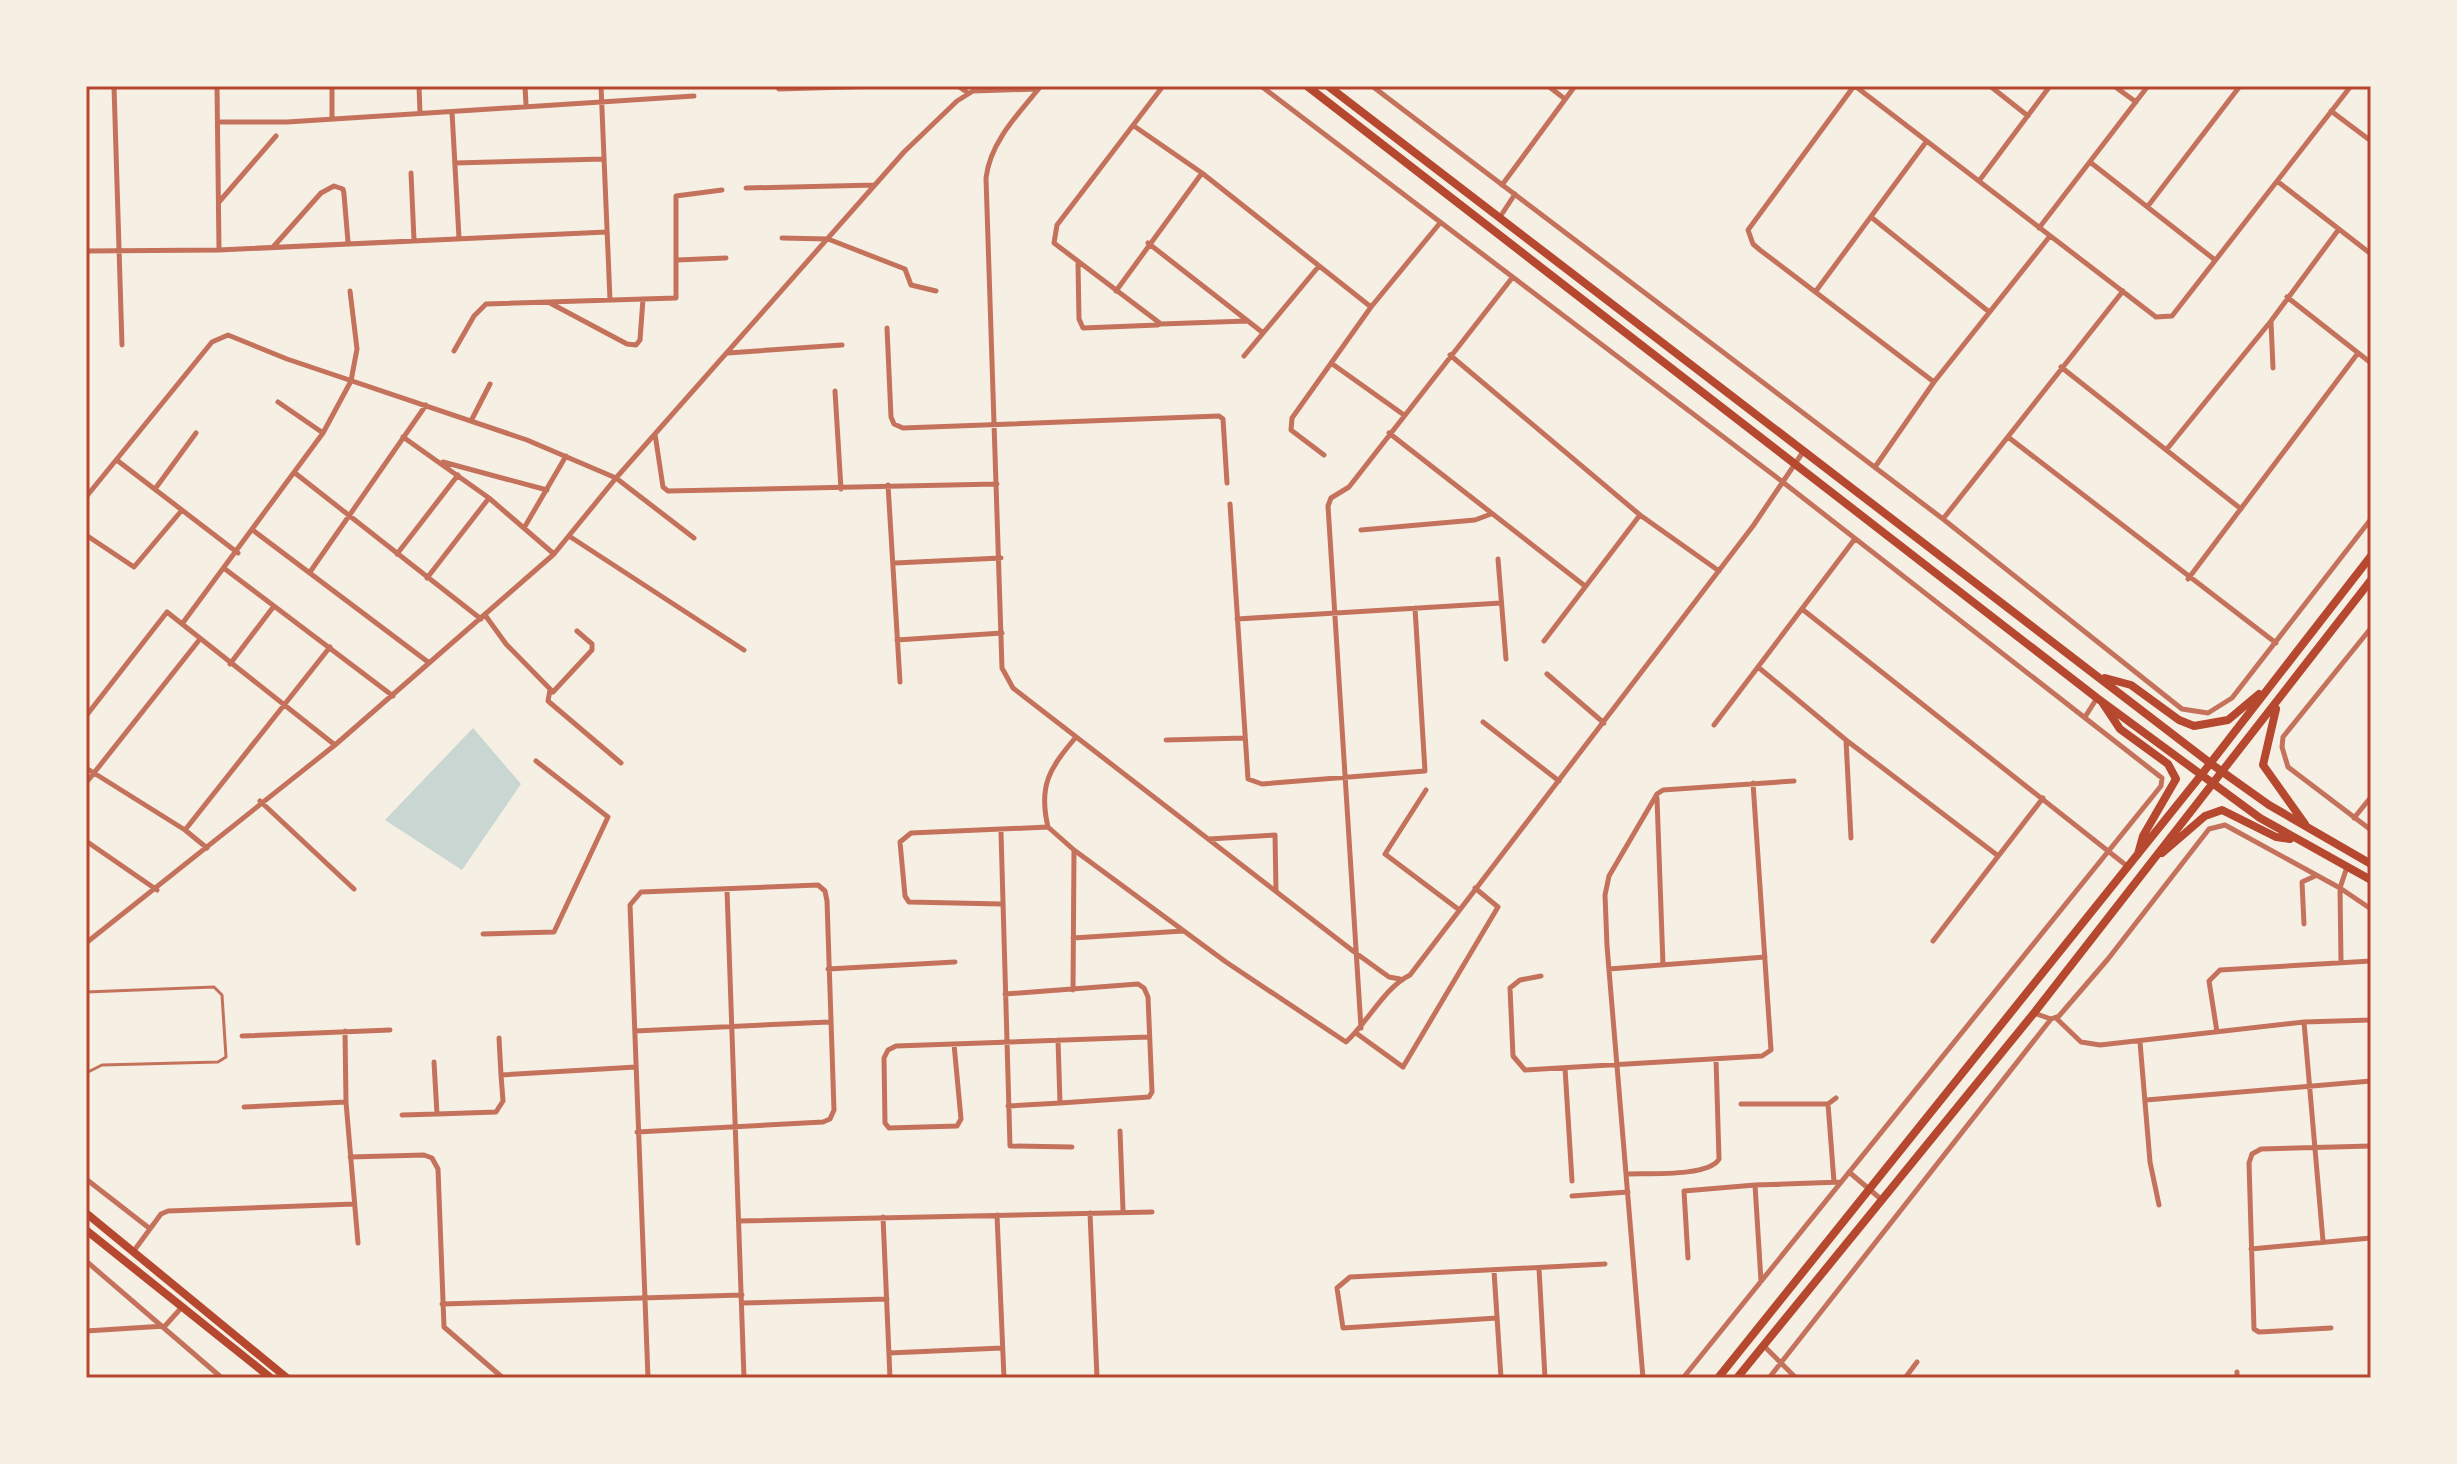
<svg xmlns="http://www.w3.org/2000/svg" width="2457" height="1464" viewBox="0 0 2457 1464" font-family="Helvetica,sans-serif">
<rect width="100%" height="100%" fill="#f6efe4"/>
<path fill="#c9d6d2" d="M473,728L521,784L462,870L385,820Z"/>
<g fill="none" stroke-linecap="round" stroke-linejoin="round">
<path stroke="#c5725c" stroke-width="3" d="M86,992L214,987L222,995L226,1057L218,1062L102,1065L86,1073
M86,1109V1119"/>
<path stroke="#c5725c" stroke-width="5" d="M114,86L122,345
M217,86L219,250
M332,86V118
M419,86L420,113
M525,86L526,105
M601,86L610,300
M777,86L779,89L881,86
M958,86L968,93
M1041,86C1019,113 990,142 986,178L1002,668L1013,688L1353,951L1389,977L1400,979
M1163,86L1057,225L1054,243L1161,324L1247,321
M1261,86L1784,483L2162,778L2161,786L1683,1378
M1372,86L1943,519L2182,709L2208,713L2232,698L2371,519
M1548,86L1565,99
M1854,86L1748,230L1753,244L1760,250L1934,382
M1855,86L2156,317L2172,316L2351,86
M1990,86L2028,116
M2114,86L2136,102
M2331,111L2371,141
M452,112L459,238
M218,122H287L694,96
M1134,126L1202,173L1371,307
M2090,162L2215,260
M455,163L604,159
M411,173L414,240
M1979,181L2050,86
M2277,181L2371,254
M1502,185L1575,86
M746,188L875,185
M219,202L276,136
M2148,206L2240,86
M1500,217L1515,194
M1871,217L1988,311
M2039,228L2148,86
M782,238L828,239L905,269L911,285L936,291
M1148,243L1262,332
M274,246L321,193L334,186L343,189L344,194L348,242
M86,251L219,250L607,232
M677,260L726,258
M1078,263L1079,319L1083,328L1158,325
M1116,291L1202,173
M1816,291L1926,142
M2287,297L2371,363
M550,303L627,344L636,345L640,340L643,299
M2271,322L2273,368
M887,328L891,417L894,424L903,428L1219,416L1223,419L1227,483
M454,351L474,316L486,304L676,298V196L722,190
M728,353L842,345
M1450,355L1640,515L1719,571
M1244,356L1319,266
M1331,363L1404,415
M2061,367L2241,509
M835,391L841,489
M278,402L323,433
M471,421L490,384
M1389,433L1585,586
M655,434L663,487L668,491L997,484
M403,437L489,498L554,554
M2008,437L2276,643
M2167,449L2271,321L2339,229
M1324,455L1291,430L1292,418L1371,307L1440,223
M118,461L238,553
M443,462L547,490
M1875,467L1934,382L2050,236
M295,473L481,619
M888,485L900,682
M155,489L196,433
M86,497L212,342L228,335L287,359L527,440L616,478L694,538
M1230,504L1248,779L1262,784L1425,771L1415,608
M1943,519L2123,291
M524,528L566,456
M1361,530L1475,520L1491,514
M254,531L428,662
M86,535L134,567L182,510
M569,536L744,650
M397,554L458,475
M1498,559L1506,659
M895,563L1001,558
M225,569L393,696
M310,572L426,405
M427,578L489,498
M2188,579L2358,353
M1802,609L2127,866
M485,615L506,644L553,692L592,650V644L577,631
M1237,619L1501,603
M182,624L323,433L351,381L357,349L350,291
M2371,628L2283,737L2282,747L2288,767L2371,830
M897,640L1002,633
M1544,641L1640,515
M230,664L274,606
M1758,667L1846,740L1997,855
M1547,674L1604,723
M550,690L548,701L621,763
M86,716L167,612L335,745
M2085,717L2097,698
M1483,722L1559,781
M1714,725L1854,540
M1166,740L1245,738
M1846,740L1851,838
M86,768L185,830L207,848
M86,783L200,639
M1426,790L1385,854L1458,909
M1657,798L1663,965
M260,801L354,889
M2354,818L2371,797
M185,830L330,647
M1001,832L1010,1146L1072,1147
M1209,839L1275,835L1276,890
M86,841L157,890
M1074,850L1226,962L1346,1042C1368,1022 1384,988 1410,975L1753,526L1803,452
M727,890L744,1378
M1001,904L909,902L905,896L900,842L911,833L1048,827
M2304,924L2302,882L2315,876
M483,934L554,932L608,817L536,761
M1073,938L1183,931
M1933,941L2043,798
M86,943L335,745L554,554L616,478L904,152L957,101L973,91L1038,89
M2341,962L2340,888L2347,867
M828,969L955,962
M1609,969L1765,957
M1541,976L1520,980L1510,988L1513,1056L1525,1070L1762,1056L1771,1050L1753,783
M1073,990L1074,850L1048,827C1038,785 1050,768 1076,737
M1005,994L1138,984L1144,988L1148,997L1152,1092L1149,1097L1060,1103
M2034,1013L2051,1019
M2056,1018L2081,1042L2100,1045L2304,1022L2371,1020
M2304,1022L2323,1241
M1361,1028L1328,506L1331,498L1349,487L1512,278
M345,1031L346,1102L358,1243
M635,1031L829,1022
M2217,1032L2209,981L2220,970L2371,961
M1356,1033L1403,1067L1498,907L1475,888
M242,1036L390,1030
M499,1038L501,1075
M2140,1042L2150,1162L2159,1205
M954,1044L961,1119L957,1126L889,1128L885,1123L884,1058L888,1050L896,1046L1148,1037
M434,1062L437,1114L496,1112L503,1101L501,1075L636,1067
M1565,1068L1572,1181
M2146,1100L2371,1081
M1741,1104H1828L1836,1098
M1828,1104L1834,1182
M1008,1106L1060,1103L1058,1040
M244,1107L346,1102
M402,1115L437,1114
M1120,1131L1123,1210
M637,1132L823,1122L830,1119L834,1110L827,901L825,891L818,885L641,892L630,905L648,1378
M350,1157L424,1155L432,1158L438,1169L444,1327L503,1378
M1849,1172L1882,1200
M1626,1174C1647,1173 1709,1177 1719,1159L1716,1059
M86,1179L149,1228
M1572,1196L1628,1192
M1090,1213L1097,1378
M997,1215L1004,1378
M883,1217L890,1378
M739,1221L1152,1212
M2251,1249L2371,1238
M133,1252L161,1214L168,1211L354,1204
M1688,1258L1684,1191L1755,1185
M86,1261L222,1378
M1539,1268L1545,1378
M1494,1271L1501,1378
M1761,1281L1755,1185L1841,1182
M742,1303L887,1299
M442,1304L742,1295
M1497,1318L1343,1328L1337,1288L1350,1277L1605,1264
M2331,1328L2259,1332L2254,1329L2249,1163L2252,1154L2261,1149L2371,1146
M86,1331L165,1326L182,1307
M1764,1346L1796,1378
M889,1353L1002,1348
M2237,1372V1378
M1643,1378L1607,946L1605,895L1609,876L1657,794L1663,790L1794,781
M1769,1378L2051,1019L2059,1016L2108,959L2209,829L2225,825L2340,888L2371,909
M1905,1378L1917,1362"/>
<path stroke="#b5482f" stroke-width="8" d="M1307,86L2097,698L2260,818L2371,880
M1328,86L2210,763L2269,805L2371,864
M2105,678L2131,685L2179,720L2194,726L2228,720L2259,694
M2102,702L2120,729L2168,764L2176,779L2143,836L2138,854
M2276,709L2263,765L2305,824
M2162,853L2205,816L2222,810L2276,837L2290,839
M86,1213L287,1378
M86,1230L271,1378
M1718,1378L2202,774L2371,556
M1737,1378L2034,1013L2371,580"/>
</g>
<rect width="2457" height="1464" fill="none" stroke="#f6efe4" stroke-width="176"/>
<rect x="88" y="88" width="2281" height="1288" fill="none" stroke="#b5482f" stroke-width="3"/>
</svg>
